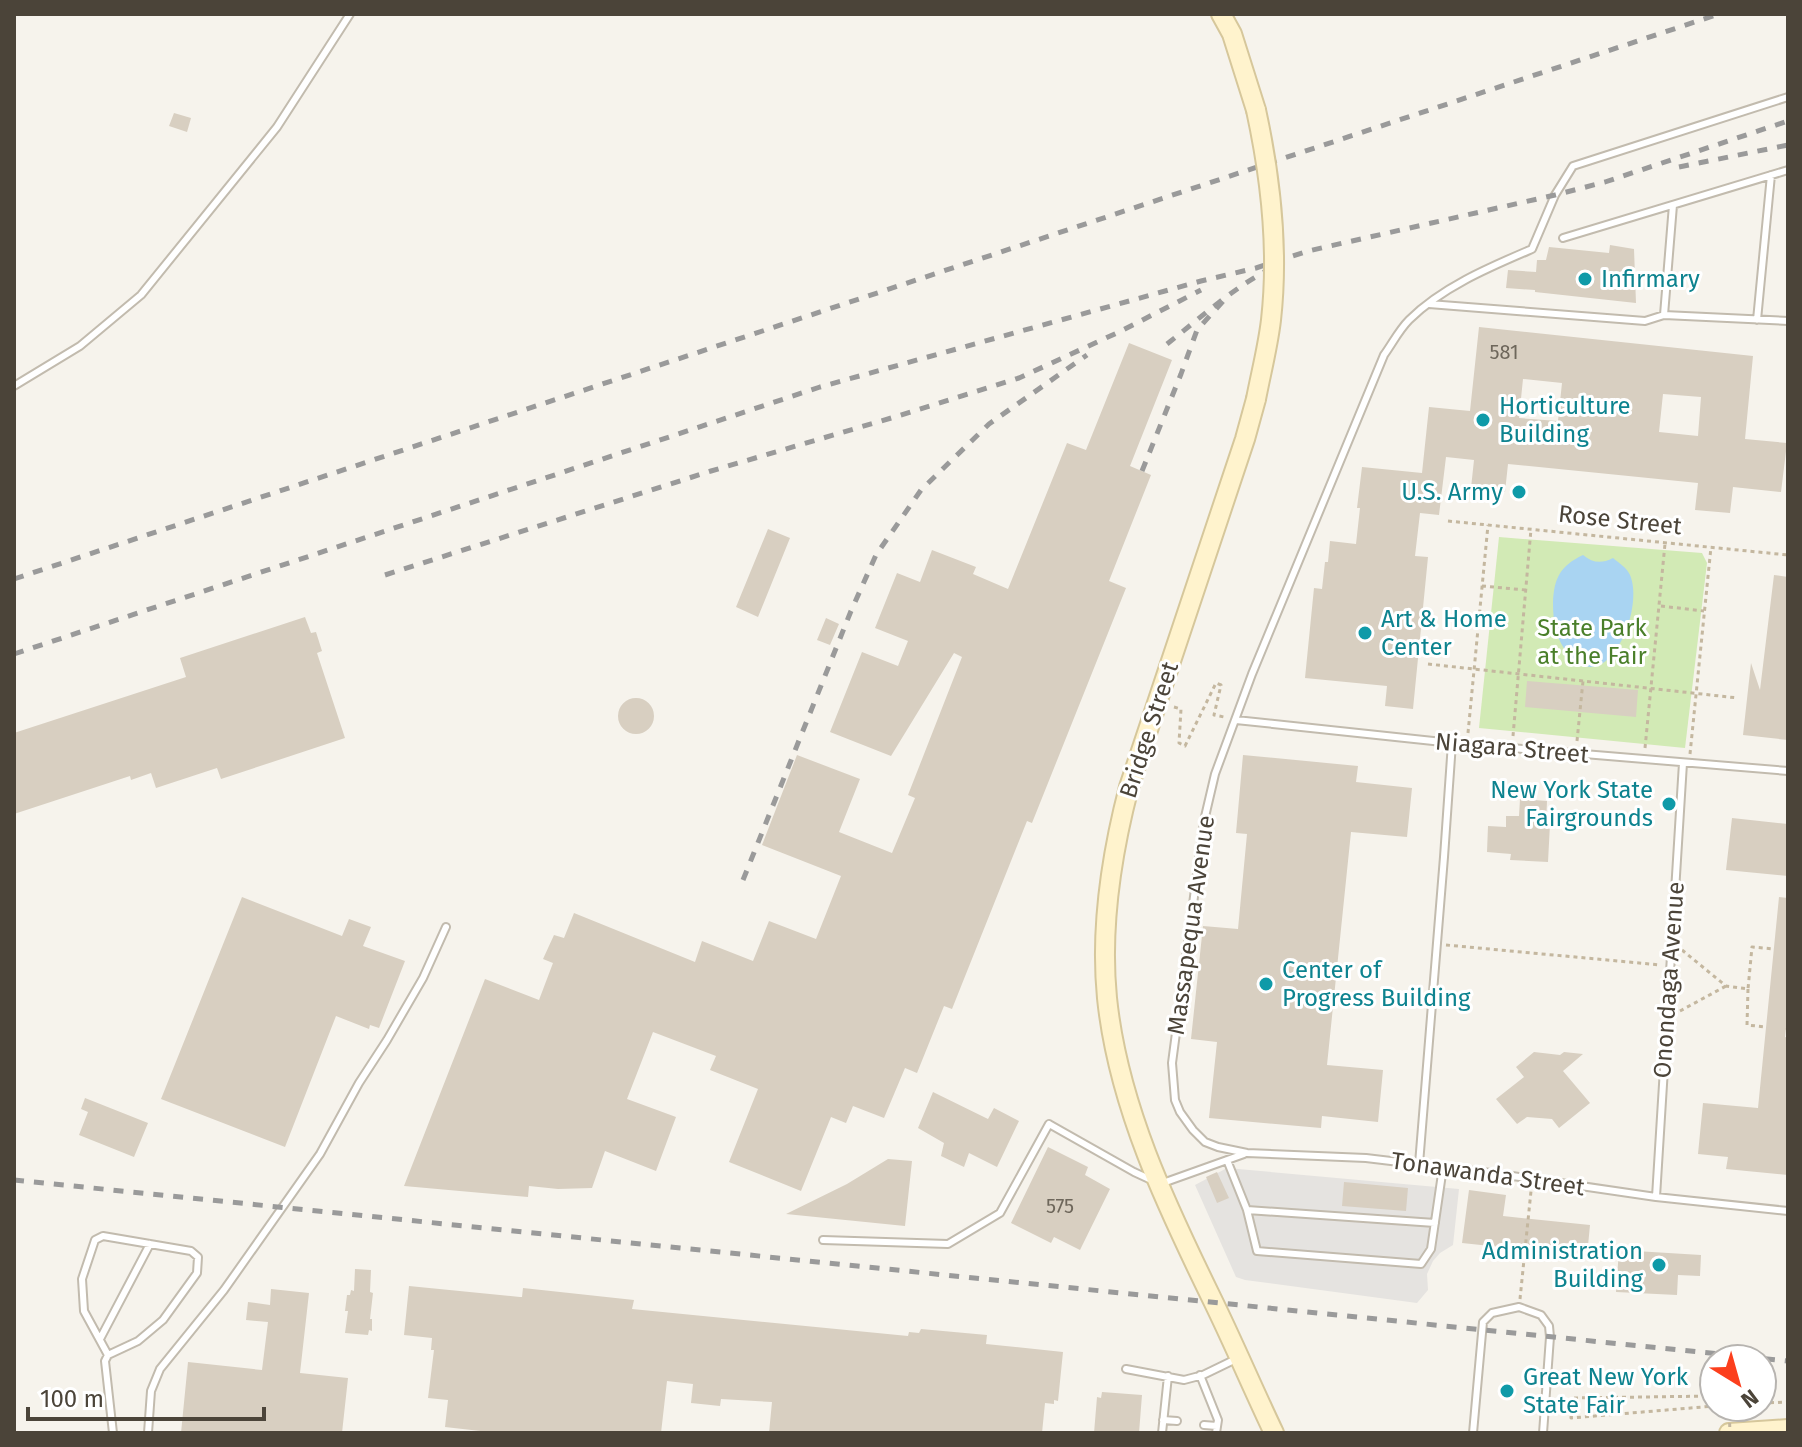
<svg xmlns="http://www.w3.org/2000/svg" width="1802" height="1447" viewBox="0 0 1802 1447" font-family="'Fira Sans',sans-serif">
<rect width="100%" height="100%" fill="#f6f3ec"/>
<path fill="#d2eab5" d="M1499,537L1702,553L1707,563L1685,748L1479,728Z"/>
<path fill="#e5e3e0" d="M1227,1168L1459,1189L1453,1245L1440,1253L1433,1261L1427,1274L1428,1290L1417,1303L1245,1280L1236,1277L1195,1185Z"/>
<path fill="#a9d4f2" d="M1583,555C1593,563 1601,564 1613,558C1619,563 1627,568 1630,575C1645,610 1607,699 1569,655C1556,640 1553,623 1553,603C1554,578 1560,566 1583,555Z"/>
<path fill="#d8cfc1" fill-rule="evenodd" d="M174,113L191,118L187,132L169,126Z
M1610,245L1634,249L1636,303L1535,292V290L1506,288L1508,270L1536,272L1537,260H1546L1549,247L1609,253Z
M1479,327L1753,356L1745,439L1787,443L1781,492L1733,487L1730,513L1695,510L1698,483L1508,464L1505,492L1471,488L1474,460L1446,457L1439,515L1420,513L1415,556L1428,557L1413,709L1385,706L1387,686L1305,678L1314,588L1322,589L1325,562H1328L1330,541L1356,544L1360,508H1357L1362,467L1422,473L1429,407L1470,411ZM1523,379L1562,383L1558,421L1519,418ZM1663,394L1701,397L1698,436L1659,432Z
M1129,343L1172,360L1130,466L1151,475L1109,581L1126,588L1032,823L1027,821L952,1009L944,1006L917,1073L905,1068L884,1118L853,1106L846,1123L831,1117L801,1191L729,1162L758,1089L710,1070L716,1056L653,1032L627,1099L676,1117L656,1171L605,1151L592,1188L558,1189L529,1186L528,1197L404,1186L485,979L539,1000L553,963L543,959L554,935L564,938L574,913L695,962L702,941L753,961L769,921L816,939L841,876L762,845L797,755L860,779L839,832L892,853L915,798L908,795L962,657L954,653L891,756L830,732L862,652L898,666L908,641L875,628L897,573L920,582L932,550L976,567L973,574L1008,589L1067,443L1086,450Z
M768,529L790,538L758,617L736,607Z
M1774,575L1788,577V740L1743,735L1751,663L1760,690Z
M305,617L311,633L316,632L322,651L317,653L345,738L221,779L217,768L156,788L151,773L131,780L130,776L14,814V733L186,677L180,658Z
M826,618L839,624L830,645L817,640Z
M1527,681L1638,690L1636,717L1525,707Z
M618 716a18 18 0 1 1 36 0a18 18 0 1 1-36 0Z
M1243,755L1358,766L1356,782L1412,788L1407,837L1351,832L1327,1065L1383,1070L1378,1122L1322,1116L1321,1128L1209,1118L1217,1042L1191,1039L1203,926L1238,929L1247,834L1236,833Z
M1520,799L1547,801L1546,823L1550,824L1548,862L1510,860L1511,854L1487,852L1488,826L1506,827V816H1519Z
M1732,818L1788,824V876L1726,870Z
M242,897L342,936L349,919L371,927L363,946L405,961L379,1028L370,1025L369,1029L336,1016L285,1147L161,1099Z
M1779,897L1788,898V1009L1785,1037L1788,1038V1175L1726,1169L1728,1157L1698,1154L1703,1103L1758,1108Z
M1534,1052L1560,1055L1564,1052L1583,1054L1563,1071L1590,1103L1559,1128L1552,1119L1527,1117L1517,1124L1496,1099L1524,1077L1516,1067Z
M933,1092L988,1119L994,1108L1019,1121L997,1167L969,1153L964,1167L941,1156L944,1143L918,1128Z
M85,1098L148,1123L134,1157L79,1135L88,1112L81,1109Z
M1048,1147L1088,1167L1085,1175L1110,1189L1080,1250L1054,1237L1051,1243L1011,1223Z
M888,1159L912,1161L905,1226L786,1214L847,1184Z
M1217,1172L1229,1198L1217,1203L1206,1177Z
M1344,1182L1408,1188L1406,1211L1342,1206Z
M1469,1190L1506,1195L1503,1216L1590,1225L1587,1256L1462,1243Z
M1619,1250L1701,1255L1700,1276L1678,1275L1677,1295L1616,1292Z
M355,1269L371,1270L370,1292L373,1293L370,1319H372V1331L369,1330L368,1335L345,1333L348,1311H345L347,1295H350L351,1290L354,1291Z
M409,1286L520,1297H522L523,1288L634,1300L632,1309L908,1336L909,1332L919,1333L921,1329L987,1335L986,1344L1063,1352L1058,1401L1054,1400V1404L1045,1403L1042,1433H769L772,1402L721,1399L720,1406L691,1403L693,1384L667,1381L661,1433H498L445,1427L448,1400L428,1398L434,1350H431L432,1338L404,1335Z
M271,1289L309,1293L300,1373L348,1378L342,1433H181L188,1362L262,1370L268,1322L246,1320L248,1302L270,1305Z
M1102,1392L1142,1395L1139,1433H1094L1097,1397L1101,1398Z"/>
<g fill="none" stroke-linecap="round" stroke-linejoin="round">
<g stroke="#c2bbae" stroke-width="10">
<path id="service" d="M1788,97L1573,166L1555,195L1532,249C1490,267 1442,287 1409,320C1399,330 1392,344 1384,355L1252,674L1215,774L1204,821L1172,1063L1175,1100L1180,1112L1193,1130L1205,1142L1218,1147L1247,1153L1366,1158L1499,1174L1656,1197L1788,1211
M1563,238L1788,170
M1429,304L1645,321L1664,315L1788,321
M1664,315L1673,205
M1757,320L1771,175
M14,386L80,346L141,295L277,127L350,14
M1236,720L1452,743L1788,771
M1227,1160L1247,1210L1257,1251L1421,1264L1431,1249L1443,1167
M1419,1164L1444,857L1452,743
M1656,1197L1683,763
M1247,1210L1435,1223
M823,1240L948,1244L1000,1213L1049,1124L1134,1172L1160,1184L1244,1154
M100,1339L150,1244
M108,1355L138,1341L163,1320L197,1273L198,1257L191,1251L103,1236L95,1240L82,1279L84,1311L108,1355L105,1361L113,1433
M1126,1369L1184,1380L1203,1375L1236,1359
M1200,1375L1218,1420L1216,1433
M1163,1420L1177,1421
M1204,1425L1217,1426
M148,1433L151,1391L160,1369L224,1290L320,1154L359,1083L387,1040L423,978L446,927
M1162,1433L1168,1376
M1473,1433L1483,1322L1492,1313L1519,1307L1541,1315L1549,1326L1550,1337L1543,1433"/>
</g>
<g stroke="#d6c79b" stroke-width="22">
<path id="secondary" d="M1221,14L1232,34L1256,110
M1256,399L1245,439L1129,787C1111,856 1100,927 1107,998C1118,1105 1166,1205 1213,1301C1234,1344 1253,1389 1274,1433
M1729,1433L1788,1429"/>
</g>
<path stroke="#c4b79f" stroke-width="3" stroke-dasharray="4 4" stroke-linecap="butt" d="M1448,521L1788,555
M1482,586L1526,590
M1661,606L1704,611
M1428,664L1738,698
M1174,707L1181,709L1179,743L1185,746L1216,683L1221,685L1214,715L1224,717
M1468,733L1488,525
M1513,736L1531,529
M1577,741L1583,681
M1645,748L1665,544
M1690,754L1711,547
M1446,945L1661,965
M1682,950L1726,986L1748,989L1752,947L1774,949
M1748,989L1747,1025L1766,1027
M1680,1011L1726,986
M1786,1028L1788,1029
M1520,1299L1531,1191
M1714,1396L1572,1398L1571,1418L1714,1406
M1762,1403L1788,1402"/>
<use href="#service" stroke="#fff" stroke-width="6"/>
<use href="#secondary" stroke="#fff3cd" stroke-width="18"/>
<path stroke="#9a9a9a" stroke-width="5" stroke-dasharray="10 10" stroke-linecap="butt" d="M1679,167L1788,145
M1167,344C1199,319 1233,288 1268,270
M1142,471L1181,374L1197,330L1226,298
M385,575L711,471L898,416L1019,378L1119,332L1201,290
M14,579L1719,14
M14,654L820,387L1201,281L1256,268L1308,251L1555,195L1605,182L1788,121
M743,880L851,611L876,555L921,490L989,424L1087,355
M14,1180L1788,1361"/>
<g stroke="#d6c79b" stroke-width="22" stroke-linecap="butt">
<path id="secondary-bridge" d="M1256,110C1271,179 1279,249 1271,320C1268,346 1261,373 1256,399"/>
</g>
<path stroke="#c4b79f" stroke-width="3" stroke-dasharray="4 4" stroke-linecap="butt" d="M1729,1407L1730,1433"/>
<use href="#secondary-bridge" stroke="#fff3cd" stroke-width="18"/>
</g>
<g fill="#0f9aa8" stroke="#fff" stroke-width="3">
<circle cx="1585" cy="279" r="8"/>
<circle cx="1483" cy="420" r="8"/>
<circle cx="1519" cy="492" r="8"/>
<circle cx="1365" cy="633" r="8"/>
<circle cx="1669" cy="804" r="8"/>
<circle cx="1266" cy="984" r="8"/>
<circle cx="1659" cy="1265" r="8"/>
<circle cx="1507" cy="1391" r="8"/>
</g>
<g text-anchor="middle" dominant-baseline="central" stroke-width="6" stroke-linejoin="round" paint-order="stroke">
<g font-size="20" fill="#6e675b">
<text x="1504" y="352">581</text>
<text x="1060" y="1206">575</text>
</g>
<g font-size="24" fill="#0d838f" stroke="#fff" text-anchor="start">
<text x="1601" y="279">Infirmary</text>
<text x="1499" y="406">Horticulture<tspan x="1499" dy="28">Building</tspan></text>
<text x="1503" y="492" text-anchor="end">U.S. Army</text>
<text x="1381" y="619">Art &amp; Home<tspan x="1381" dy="28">Center</tspan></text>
<text x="1653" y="790" text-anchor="end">New York State<tspan x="1653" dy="28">Fairgrounds</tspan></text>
<text x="1282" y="970">Center of<tspan x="1282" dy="28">Progress Building</tspan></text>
<text x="1643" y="1251" text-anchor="end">Administration<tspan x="1643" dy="28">Building</tspan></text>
<text x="1523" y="1377">Great New York<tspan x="1523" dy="28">State Fair</tspan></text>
</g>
<g font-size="24" fill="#4b4439" stroke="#fff">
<text transform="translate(1620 520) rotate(6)">Rose Street</text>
<text transform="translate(1149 730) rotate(-72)">Bridge Street</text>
<text transform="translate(1512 748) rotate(5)">Niagara Street</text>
<text transform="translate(1191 925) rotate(-82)">Massapequa Avenue</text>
<text transform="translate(1669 980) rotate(-86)">Onondaga Avenue</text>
<text transform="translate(1488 1174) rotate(8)">Tonawanda Street</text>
</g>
<g font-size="24" fill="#4a7f2a" stroke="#fff">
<text x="1592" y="628">State Park<tspan x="1592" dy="28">at the Fair</tspan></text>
</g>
</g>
<rect width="1802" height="1447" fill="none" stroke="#4b4439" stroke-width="32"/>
<g transform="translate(1738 1383) rotate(143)"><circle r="38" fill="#ffffff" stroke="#b7b4b0" stroke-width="2"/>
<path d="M0-6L14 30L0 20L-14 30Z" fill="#fc3f1d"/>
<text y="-12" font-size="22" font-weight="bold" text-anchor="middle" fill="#4b4439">N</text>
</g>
<path d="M28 1407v12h236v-12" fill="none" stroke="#4b4439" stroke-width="4"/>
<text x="40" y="1407" font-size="24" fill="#4b4439" stroke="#ffffff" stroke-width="6" paint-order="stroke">100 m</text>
</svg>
